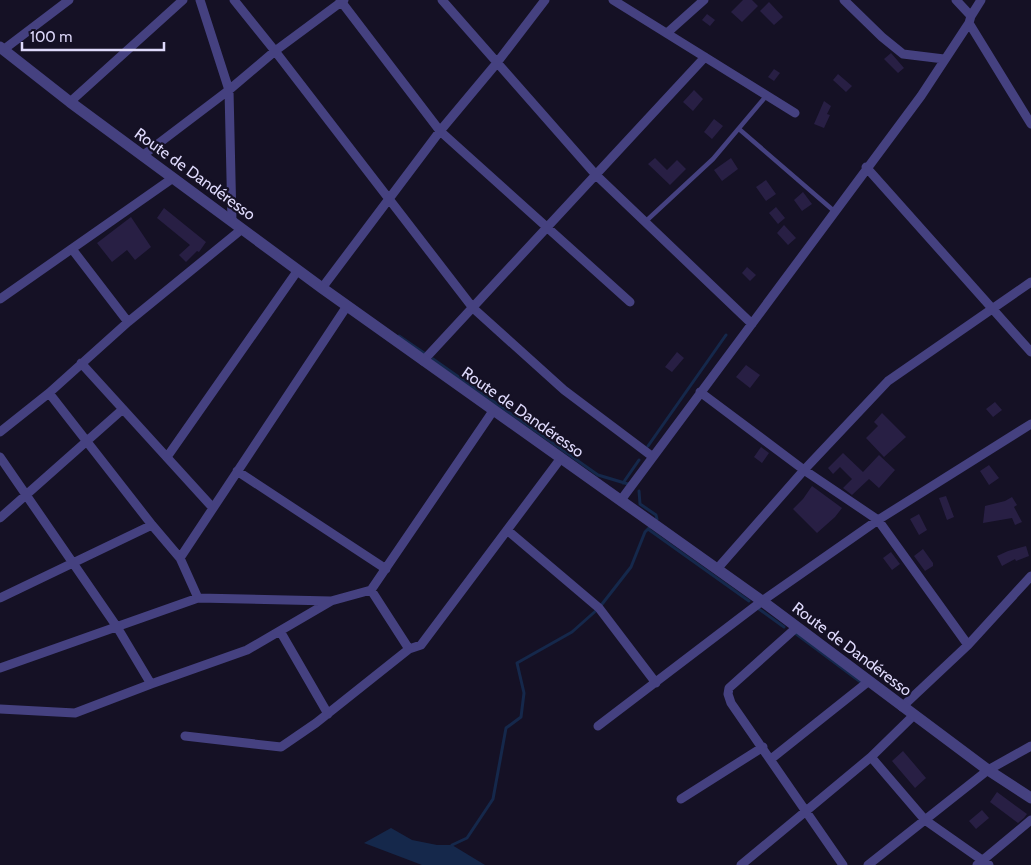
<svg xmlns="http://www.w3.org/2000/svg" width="1031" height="865" viewBox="0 0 1031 865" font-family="Cabin,sans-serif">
<rect width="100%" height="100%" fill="#151125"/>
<path fill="#15284b" d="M391,828L412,840L437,845H452L485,865H422L364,843Z"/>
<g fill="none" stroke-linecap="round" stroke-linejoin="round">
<path stroke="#15284b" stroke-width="3" d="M399,336L424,353
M433,359L598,475L628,484
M648,446L726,335
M623,483L639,460
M639,491L640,504L656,515L657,519
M648,529L749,601
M759,609L784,627
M795,633L862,683
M452,845L467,838L493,799L506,728L521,717L524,693L517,663L572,632L599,608L631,567L645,532L651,526"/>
</g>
<path fill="#281f44" d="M743,0H752L758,6L742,22L731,12Z
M769,2L783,17L774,25L760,11Z
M707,14L715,20L710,26L702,20Z
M891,53L904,68L898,73L884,59Z
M774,69L780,73L774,81L768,77Z
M838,74L852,86L846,92L833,80Z
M694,90L703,99L693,111L683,102Z
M824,101L831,106L827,114L830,115L824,128L814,124Z
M714,119L723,126L712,139L704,132Z
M655,158L667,170L677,160L686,169L670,185L648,164Z
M731,158L738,169L722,181L714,170Z
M766,180L776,194L766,201L756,187Z
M803,192L812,204L802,211L794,200Z
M776,207L785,218L778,224L769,213Z
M164,208L206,242L199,252L197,251L186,262L179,255L190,245L157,218Z
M131,217L151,247L135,260L127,250L112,262L97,243Z
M784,225L796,238L788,245L777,233Z
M747,267L756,275L750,281L742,273Z
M677,352L684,358L672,372L665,367Z
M746,365L760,375L750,388L736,377Z
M995,402L1002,410L993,417L986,409Z
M882,413L906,437L884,457L866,438L878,426L874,422Z
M761,447L769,453L762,463L754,457Z
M843,453L863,472L879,455L895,470L879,488L869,479L852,495L843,488L852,479L840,467L833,474L828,468Z
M989,465L999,478L989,485L980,471Z
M812,486L842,508L835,517L817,533L793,509L803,499Z
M946,496L954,517L947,520L939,498Z
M1012,497L1017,505L1014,507L1022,522L1015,525L1012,518L983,523L985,506L1005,501Z
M919,514L927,530L919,535L910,519Z
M1026,546L1029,556L1016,561L1015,559L1002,566L997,556L1008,551Z
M923,549L933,563V566L925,571L914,556Z
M891,552L900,564L892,570L883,558Z
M903,751L926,778L915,788L892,761Z
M997,792L1027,814L1024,818L1018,823L990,802Z
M982,810L989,818L976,829L969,821Z"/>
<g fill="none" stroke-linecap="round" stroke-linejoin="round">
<path stroke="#454180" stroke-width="4.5" d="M739,129L834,211
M645,222L713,159L767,95"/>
<path stroke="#454180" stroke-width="9" d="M234,0L275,51L473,308L564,390L653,457
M340,0L440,131L630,302
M442,0L596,175L752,324
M613,0L795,113
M844,0L882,37L903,54L944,59
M956,0L971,16
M969,23L1031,124
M667,33L704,0
M3,50L69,0
M70,102L183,0
M142,156L229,90L200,0
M866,167L1031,352
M232,222L229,90L275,51L344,0
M72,249L128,322
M322,288L440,131L496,64L545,0
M0,299L173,178
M423,361L705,57
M81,363L213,508
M700,392L804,470L878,520L968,645
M49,393L152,525L180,558L347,306
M0,432L49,393L128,322L242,229
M0,457L117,627L151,684
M167,457L298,270
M237,471L386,569
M621,500L921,96L969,23L971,16L981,0
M0,518L123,409
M507,530L599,608L656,683
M717,569L804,470L888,381L1031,282
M371,590L409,649L421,645L561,458
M0,598L152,525
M331,601L371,590L493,411
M797,627L729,688L728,694L731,703L843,865
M280,631L328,714
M0,668L198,598
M902,707L968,645L1031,576
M0,709L75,713L151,684L247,650L331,601L198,598L180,558
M914,715L871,757L925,820L989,865
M598,726L762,601L878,520L1031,424
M185,736L281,747L316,723L409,649
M771,759L869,681
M681,799L763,747
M741,865L871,757
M868,865L988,770L1031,746
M977,865L1031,820"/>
<path stroke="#454180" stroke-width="11" d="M0,47L70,102L322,288L762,601L988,770L1031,798"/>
</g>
<g text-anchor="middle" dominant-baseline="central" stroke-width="4.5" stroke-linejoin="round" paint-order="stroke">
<g font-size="16" fill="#ded9fb" stroke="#151125">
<text transform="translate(195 174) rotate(36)">Route de Dandéresso</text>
<text transform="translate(523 412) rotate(35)">Route de Dandéresso</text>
<text transform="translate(852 649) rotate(37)">Route de Dandéresso</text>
</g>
</g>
<path d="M22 42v8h142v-8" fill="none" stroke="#ded9fb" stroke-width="2.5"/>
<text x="30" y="42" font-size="15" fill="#ded9fb" stroke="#151125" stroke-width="4" paint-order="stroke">100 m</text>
</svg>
